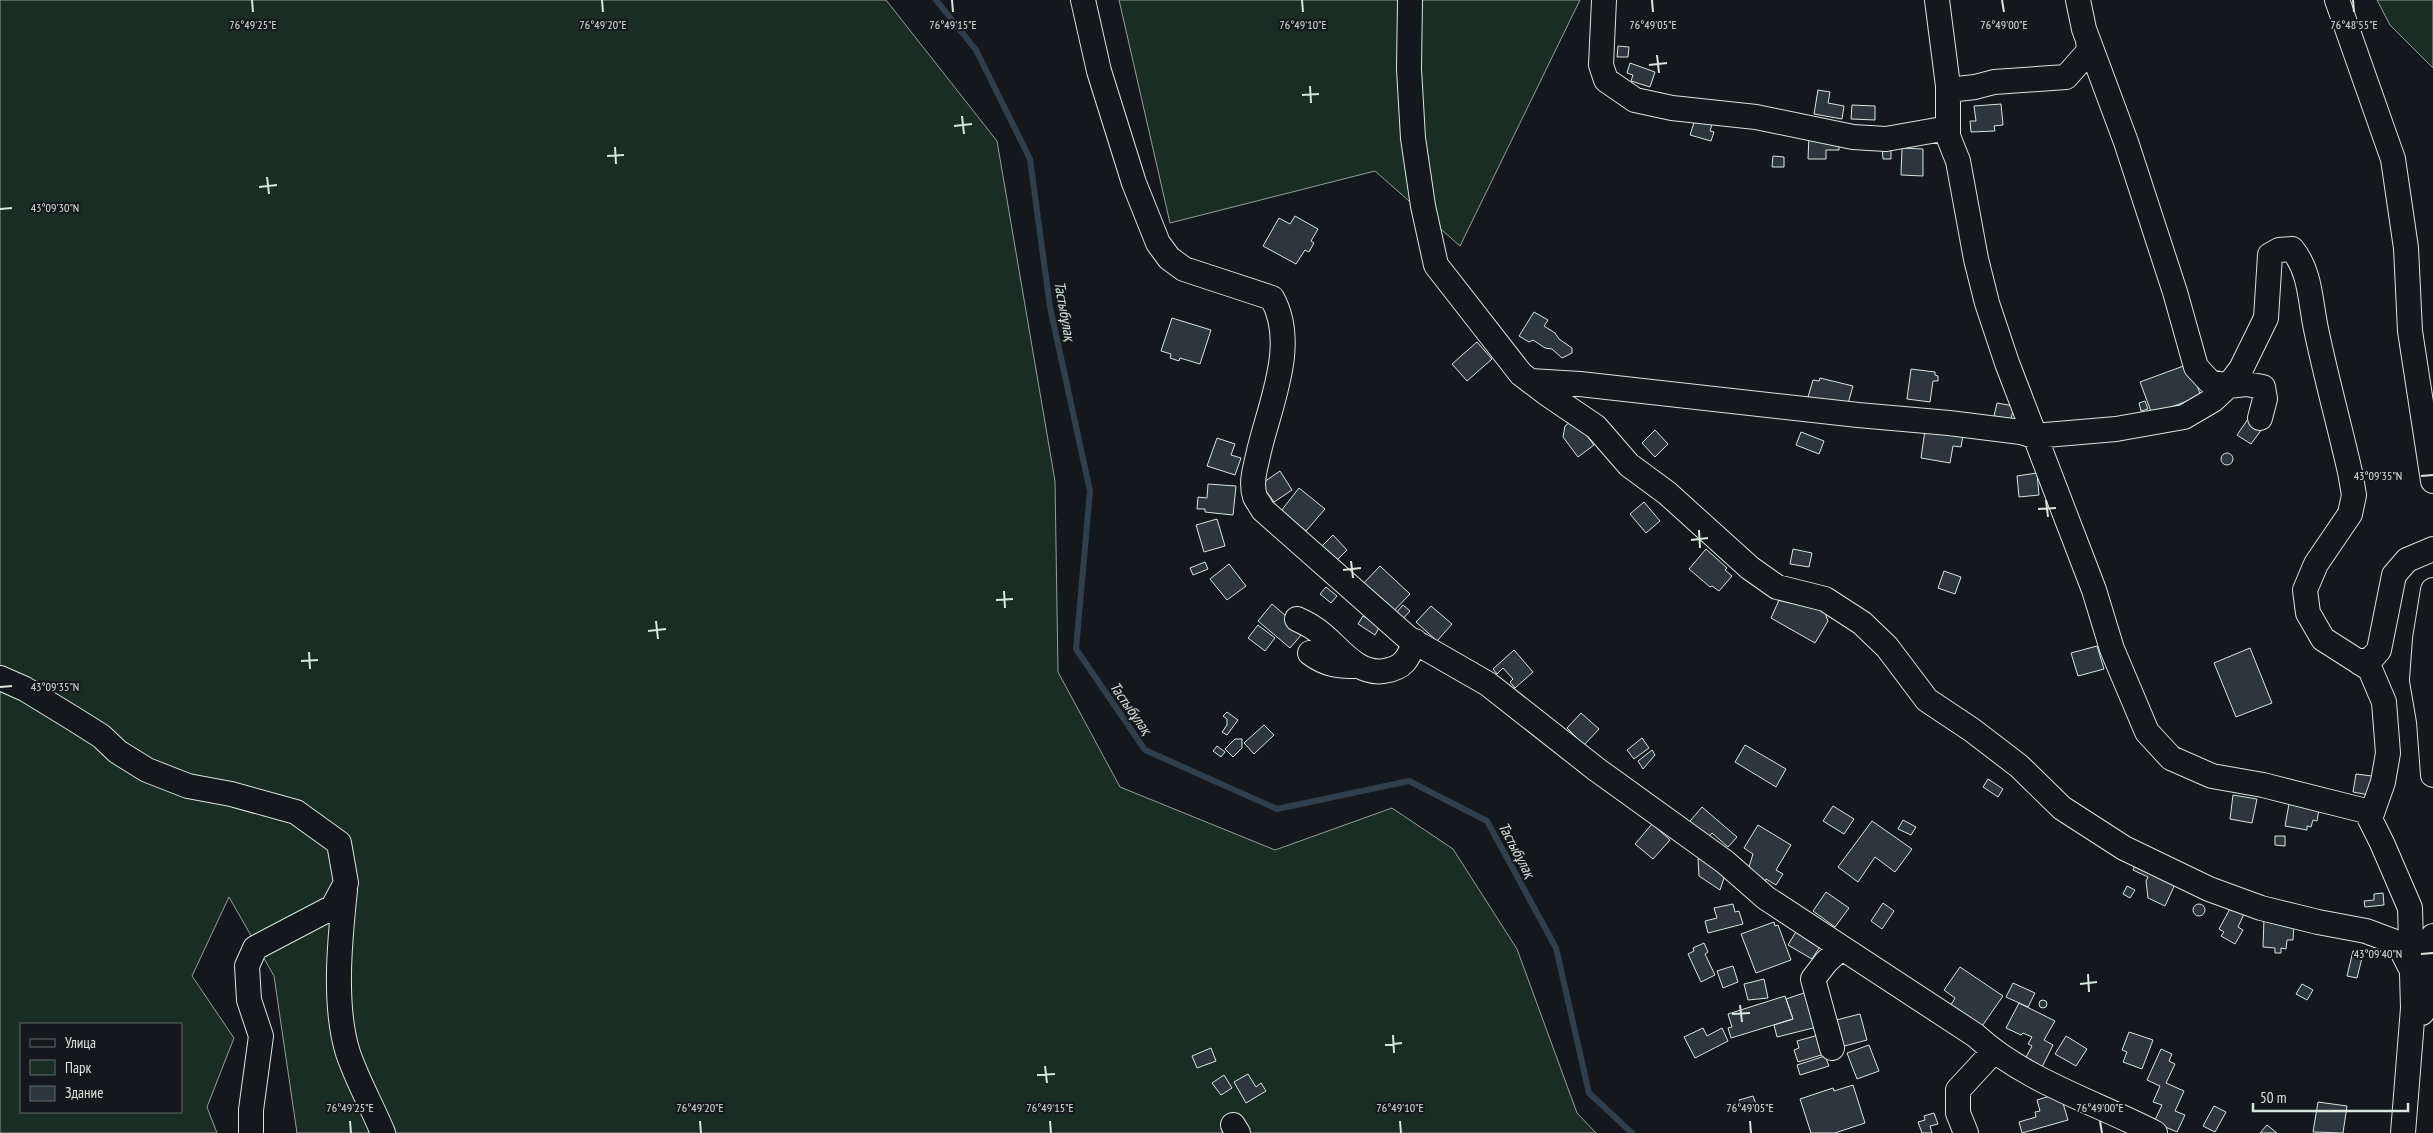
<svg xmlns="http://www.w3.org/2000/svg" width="2433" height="1133" viewBox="0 0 2433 1133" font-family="'PT Sans Narrow',sans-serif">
<rect width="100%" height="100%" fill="#14181c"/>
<path fill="#1a2d24" stroke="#939e99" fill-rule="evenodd" d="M0,0H886L997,141L1055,481L1058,672L1120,787L1275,850L1392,808L1453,849L1517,949L1577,1113L1596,1133H297L274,976L229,897L192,976L234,1038L207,1107L217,1133H0ZM21,1024H181V1112H21Z
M1119,0H1580L1460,246L1375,171L1170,223Z
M2377,0H2433V68L2390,25Z"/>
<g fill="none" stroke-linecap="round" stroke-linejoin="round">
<path stroke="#2f3f4d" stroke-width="6" d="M936,0L976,50L1030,159L1050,307L1090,491L1076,649L1145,750L1277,809L1409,781L1487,821L1556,948L1589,1093L1632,1133"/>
</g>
<path fill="#2c363c" stroke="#d8e6dc" d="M1618,46L1629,47L1628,57H1617Z
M1630,63L1655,72L1650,87L1631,81L1633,75L1627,73Z
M1818,90L1830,92L1828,103L1844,106L1842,119L1814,114Z
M2001,104L2003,125L1994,126L1995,131L1971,132L1970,121H1976L1974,106Z
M1852,105L1875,106V120L1851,119Z
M1697,113L1714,118L1710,131L1714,132L1711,141L1690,135Z
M1809,136L1839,137V150H1826V159H1808Z
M1891,146V159H1883L1882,147Z
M1902,148L1923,149V176L1901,175Z
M1773,156L1784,157V167H1772Z
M1295,216L1318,229L1311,241L1314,243L1309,252L1305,250L1296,264L1263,246L1279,218L1290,224Z
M1534,312L1548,320L1544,326L1555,333L1559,339L1572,348V353L1562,358L1552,349L1545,348L1533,340L1529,342L1519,336Z
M1172,318L1211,330L1200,364L1180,358L1179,361L1170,358L1171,354L1161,351Z
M1477,342L1492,359L1467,381L1452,364Z
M2189,364L2201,396L2152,414L2140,382Z
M1911,369L1935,372V375L1938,376V381H1933L1930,402L1907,399Z
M1820,378L1853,386L1847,407L1808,397L1813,380L1819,381Z
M2145,401L2148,409L2141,411L2139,403Z
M1997,403L2014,406L2011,419L1994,416Z
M1574,419L1594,445L1578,457L1563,437L1565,426Z
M2248,419L2262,429L2251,444L2237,435Z
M1926,423L1964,429L1961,447L1953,446L1950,463L1921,458Z
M1655,430L1668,444L1655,457L1642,443Z
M1801,432L1824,441L1819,454L1796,445Z
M1217,438L1235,444L1231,455L1241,458L1235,475L1207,466Z
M2221 459a6 6 0 1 1 12 0a6 6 0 1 1-12 0Z
M1280,471L1292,490L1274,502L1261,484Z
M2037,473L2039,495L2019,497L2017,476Z
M1208,484L1236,486L1233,515L1205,512V509H1197L1198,497L1207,498Z
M1299,488L1325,509L1306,531L1281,511Z
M1644,502L1660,521L1646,533L1630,514Z
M1217,519L1225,546L1204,552L1196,525Z
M1333,535L1347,550L1335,562L1320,548Z
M1706,549L1727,568L1725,570L1732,576L1719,591L1712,586L1710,587L1689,569Z
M1793,549L1812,553L1809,567L1790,564Z
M1205,562L1208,569L1193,575L1190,568Z
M1229,564L1246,586L1227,600L1210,579Z
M1380,566L1410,594L1390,615L1360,587Z
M1944,571L1961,577L1955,594L1938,588Z
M1326,587L1337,596L1331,603L1320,594Z
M1784,589L1825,613L1828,621L1815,643L1771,618Z
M1272,604L1294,623L1302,634L1290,648L1258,621Z
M1403,605L1410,611L1401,621L1394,615Z
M1431,606L1452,624L1437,641L1416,622Z
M1363,616L1380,626L1375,635L1358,624Z
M1258,625L1275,638L1265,651L1248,638Z
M2097,646L2104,669L2078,676L2071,653Z
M2250,648L2272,703L2236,717L2214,663Z
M1514,650L1533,672L1515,688L1510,682L1513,679L1503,668L1497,674L1493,669Z
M1227,712L1238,720L1227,735L1222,732L1227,725V719L1223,716Z
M1581,713L1599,729L1584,745L1567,728Z
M1264,725L1274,735L1254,754L1244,743Z
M1642,738L1649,748L1634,759L1627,750Z
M1235,739H1242V748L1233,757L1225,749Z
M1745,745L1786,769L1776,787L1735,762Z
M1217,746L1225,752L1221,757L1213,751Z
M1652,750L1655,755L1643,769L1638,761Z
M2356,774L2372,776L2369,795L2353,792Z
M1988,779L2003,789L1998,797L1983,787Z
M2233,795L2257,799L2252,823L2230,819Z
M2289,804L2319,809L2317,821L2313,820L2311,827L2307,826V830L2285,826Z
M1833,806L1854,819L1844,834L1823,821Z
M1702,807L1737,837L1728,847L1712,833L1703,843L1685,827Z
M1903,820L1916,827L1911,835L1898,829Z
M1872,821L1912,849L1895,872L1875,857L1858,882L1838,867Z
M1652,824L1670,840L1653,859L1635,844Z
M1758,825L1791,845L1776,870L1783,874L1776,885L1766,879L1765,882L1748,870L1753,854L1744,848Z
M2275,836H2285V846L2275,845Z
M1707,858L1721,871L1724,878L1720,890L1699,876L1698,859Z
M2137,861L2177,880L2165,906L2148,898L2146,881L2148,877L2133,870Z
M2127,886L2135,890L2130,898L2123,894Z
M1826,892L1849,908L1835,927L1813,911Z
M2383,893L2384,905L2365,907L2364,901L2374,900V894Z
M1883,903L1894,911L1882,929L1871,921Z
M2193 910a6 6 0 1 1 12 0a6 6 0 1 1-12 0Z
M1733,904L1735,912L1739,911L1743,924L1708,933L1705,921L1717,918L1714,908Z
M2231,907L2244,914L2238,927L2243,930L2235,944L2221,936L2224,932L2219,929Z
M2264,918L2294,924L2293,940H2287L2286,949L2281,948V953H2275V948L2263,947Z
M1774,922L1775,926L1778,925L1791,960L1756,973L1741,934Z
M1797,930L1821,945L1812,959L1788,945Z
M1704,943L1708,952L1705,954L1715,975L1701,982L1688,954L1694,951L1693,948Z
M2353,951L2363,954L2357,978L2347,976Z
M1733,966L1738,982L1723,988L1717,971Z
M1960,967L2003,996L1980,1029L1949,1008L1955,998L1944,990Z
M1764,979L1768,998L1748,1000L1744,984Z
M2013,983L2035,993L2028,1007L2006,997Z
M2302,984L2313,990L2307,1000L2296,994Z
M1810,991L1821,1026L1777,1037L1774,1025L1793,1019L1786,999Z
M1785,996L1793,1019L1731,1038L1728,1028L1732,1027L1728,1014Z
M2039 1004a4 4 0 1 1 8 0a4 4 0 1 1-8 0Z
M2019,1003L2055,1021L2044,1040L2053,1045L2042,1067L2025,1059L2032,1046L2028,1044L2032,1037L2023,1033L2021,1035L2006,1028Z
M1860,1014L1867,1040L1841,1047L1836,1020Z
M1703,1028L1707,1036L1722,1028L1728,1041L1695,1058L1684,1037Z
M2129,1032L2153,1040L2142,1069L2123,1062L2127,1052L2122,1050Z
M1822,1034L1828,1053L1798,1062L1794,1050L1799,1048L1797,1041Z
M2066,1036L2087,1049L2076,1066L2055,1054Z
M1869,1045L1879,1071L1857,1079L1847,1053Z
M1211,1048L1216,1061L1197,1068L1192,1056Z
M2161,1049L2172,1054L2169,1061L2175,1064L2166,1083L2184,1091L2175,1111L2185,1115L2177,1132L2154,1122L2162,1105L2153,1102L2160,1086L2147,1080Z
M1825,1056L1829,1066L1800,1075L1797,1065Z
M1248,1074L1256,1087L1261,1083L1266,1091L1246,1103L1234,1082Z
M1224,1075L1232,1088L1221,1095L1212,1083Z
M1853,1085L1865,1123L1835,1133H1811L1800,1099L1833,1088L1834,1091Z
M2060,1093L2068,1120L2022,1133L2019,1122L2036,1117L2035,1112L2040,1111L2037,1100Z
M1753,1096L1756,1104L1742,1109L1739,1100Z
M2318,1102L2347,1106L2343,1133L2313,1132Z
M2214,1106L2226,1112L2215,1132L2203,1126Z
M1934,1113L1938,1124L1930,1126L1932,1133H1922L1918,1122L1925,1120L1924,1116Z
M2267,1125L2277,1133H2260Z"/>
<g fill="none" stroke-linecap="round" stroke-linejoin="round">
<g stroke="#d8e6dc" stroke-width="26">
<path id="minor" d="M1083,0L1099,71L1134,183L1158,243L1169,258L1184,269L1272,298C1298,344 1270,404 1259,451C1256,466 1250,482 1255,497C1257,501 1261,506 1263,510L1408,638L1488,684L1596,769L1725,862L1766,898L1975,1035C2025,1081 2095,1102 2155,1133
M1410,0L1409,69L1413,138L1423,206L1436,265L1521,374L1546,393L1596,427L1629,465L1667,493L1750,568L1777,587L1825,599L1862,623L1887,647L1927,700L1972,730L2019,766L2062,808L2124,848L2209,889L2261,908L2318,922L2366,931L2398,943L2410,967
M1604,0L1601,65L1606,80L1635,100L1672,108L1756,117L1853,137L1886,139L1948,128
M1937,0L1948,86V136L1958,161L1976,259L1987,303L2007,363L2094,590L2112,649L2147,732L2171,758L2212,776L2263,785L2366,811L2382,843L2410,908L2413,1008L2403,1133
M2078,0L2084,29L2126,142L2175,292L2196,367L2210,382L2228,386L2246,384L2263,387L2265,399L2260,418
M2337,0L2393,159L2406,248L2410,331L2433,481
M1948,90L1975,87L1994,82L2066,77L2089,51L2088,40
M1530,381L1580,384L1858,415L1949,423L2021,432L2034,436L2116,429L2184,417L2213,400L2228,386L2241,369L2266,318L2270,255L2279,250L2292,249C2311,272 2310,301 2316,329C2326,377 2339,424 2350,472L2354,495L2350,514L2316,564L2305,590L2308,613L2323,639L2370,669L2384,702L2388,753L2383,782L2370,819
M2433,590L2425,639L2422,680L2429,721L2433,775
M1297,619C1306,623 1315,628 1323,635C1341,650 1358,675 1384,671C1404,668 1408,659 1415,641
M1310,653C1326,665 1338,666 1357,666
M2360,663L2372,658L2379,650L2394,575L2407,560L2433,549
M0,678L25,689L74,719L101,736L118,752L147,770L188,786L231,794L296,812L339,843L346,883L333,907L255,948L247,966L249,1000L261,1036L251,1110V1133
M345,890C340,938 333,1006 348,1053C357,1080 372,1106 383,1133
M2422,1013L2433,936
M1832,1048L1813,979L1826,962L1841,948
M1233,1125L1238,1133
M1966,1133L1958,1113V1090L1993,1052"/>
</g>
<use href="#minor" stroke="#14181c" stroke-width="24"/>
</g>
<path fill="none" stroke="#d8e6dc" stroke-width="2" d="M252,0L253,12M602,0L603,12M952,0L953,12M1302,0L1303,12M1652,0L1653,12M2002,0L2004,12M2353,0L2354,12M1657,55L1659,73M1649,65L1667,63M1310,86L1311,103M1302,95L1319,94M962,116L964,134M954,126L972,124M615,147L616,164M607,156L624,155M267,177L269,194M259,187L277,185M0,209L12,208M2421,476L2433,475M2046,500L2048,517M2038,509L2056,508M1699,530L1700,548M1691,540L1708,538M1351,561L1353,578M1343,570L1361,568M1004,591L1005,608M996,600L1013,599M656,621L658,639M648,631L666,629M309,652L310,669M301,661L318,660M0,687L12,686M2421,954L2433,953M2088,974L2089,992M2080,984L2097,982M1740,1005L1742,1022M1732,1014L1750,1013M1393,1035L1394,1053M1385,1045L1402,1043M1045,1066L1047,1083M1037,1075L1055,1074M350,1121L351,1133M700,1121L701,1133M1050,1121L1051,1133M1400,1121L1401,1133M1750,1121L1751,1133M2100,1121L2102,1133"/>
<g text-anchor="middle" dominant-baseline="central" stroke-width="4" stroke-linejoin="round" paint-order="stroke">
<g font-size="15" font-style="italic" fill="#d8e6dc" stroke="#14181c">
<text transform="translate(1065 311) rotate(80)">Тастыбұлақ</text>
<text transform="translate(1131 708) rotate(55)">Тастыбұлақ</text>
<text transform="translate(1517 850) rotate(62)">Тастыбұлақ</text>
</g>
</g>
<g font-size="12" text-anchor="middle" fill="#d8e6dc" stroke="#14181c" stroke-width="4" stroke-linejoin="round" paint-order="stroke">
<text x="253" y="29">76°49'25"E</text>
<text x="603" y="29">76°49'20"E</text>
<text x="953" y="29">76°49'15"E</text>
<text x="1303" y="29">76°49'10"E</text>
<text x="1653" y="29">76°49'05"E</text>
<text x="2004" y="29">76°49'00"E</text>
<text x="2354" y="29">76°48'55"E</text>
<text x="55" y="212">43°09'30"N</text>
<text x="2378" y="480">43°09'35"N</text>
<text x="55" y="691">43°09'35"N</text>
<text x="2378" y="958">43°09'40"N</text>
<text x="350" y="1112">76°49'25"E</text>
<text x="700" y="1112">76°49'20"E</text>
<text x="1050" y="1112">76°49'15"E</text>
<text x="1400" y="1112">76°49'10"E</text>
<text x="1750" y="1112">76°49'05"E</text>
<text x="2100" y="1112">76°49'00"E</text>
</g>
<rect x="20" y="1023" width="162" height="90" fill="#14181c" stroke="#626a69"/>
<rect x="30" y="1039" width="25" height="8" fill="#14181c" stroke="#626a69"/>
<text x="65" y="1048" font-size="15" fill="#d8e6dc">Улица</text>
<rect x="30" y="1060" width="25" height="15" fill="#1a2d24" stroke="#626a69"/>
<text x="65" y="1073" font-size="15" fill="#d8e6dc">Парк</text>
<rect x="30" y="1086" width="25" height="15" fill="#2c363c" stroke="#626a69"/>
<text x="65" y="1098" font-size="15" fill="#d8e6dc">Здание</text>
<path d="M2253 1103v8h155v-8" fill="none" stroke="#d8e6dc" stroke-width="2.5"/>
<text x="2260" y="1103" font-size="15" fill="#d8e6dc" stroke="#14181c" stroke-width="4" paint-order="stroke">50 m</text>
</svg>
